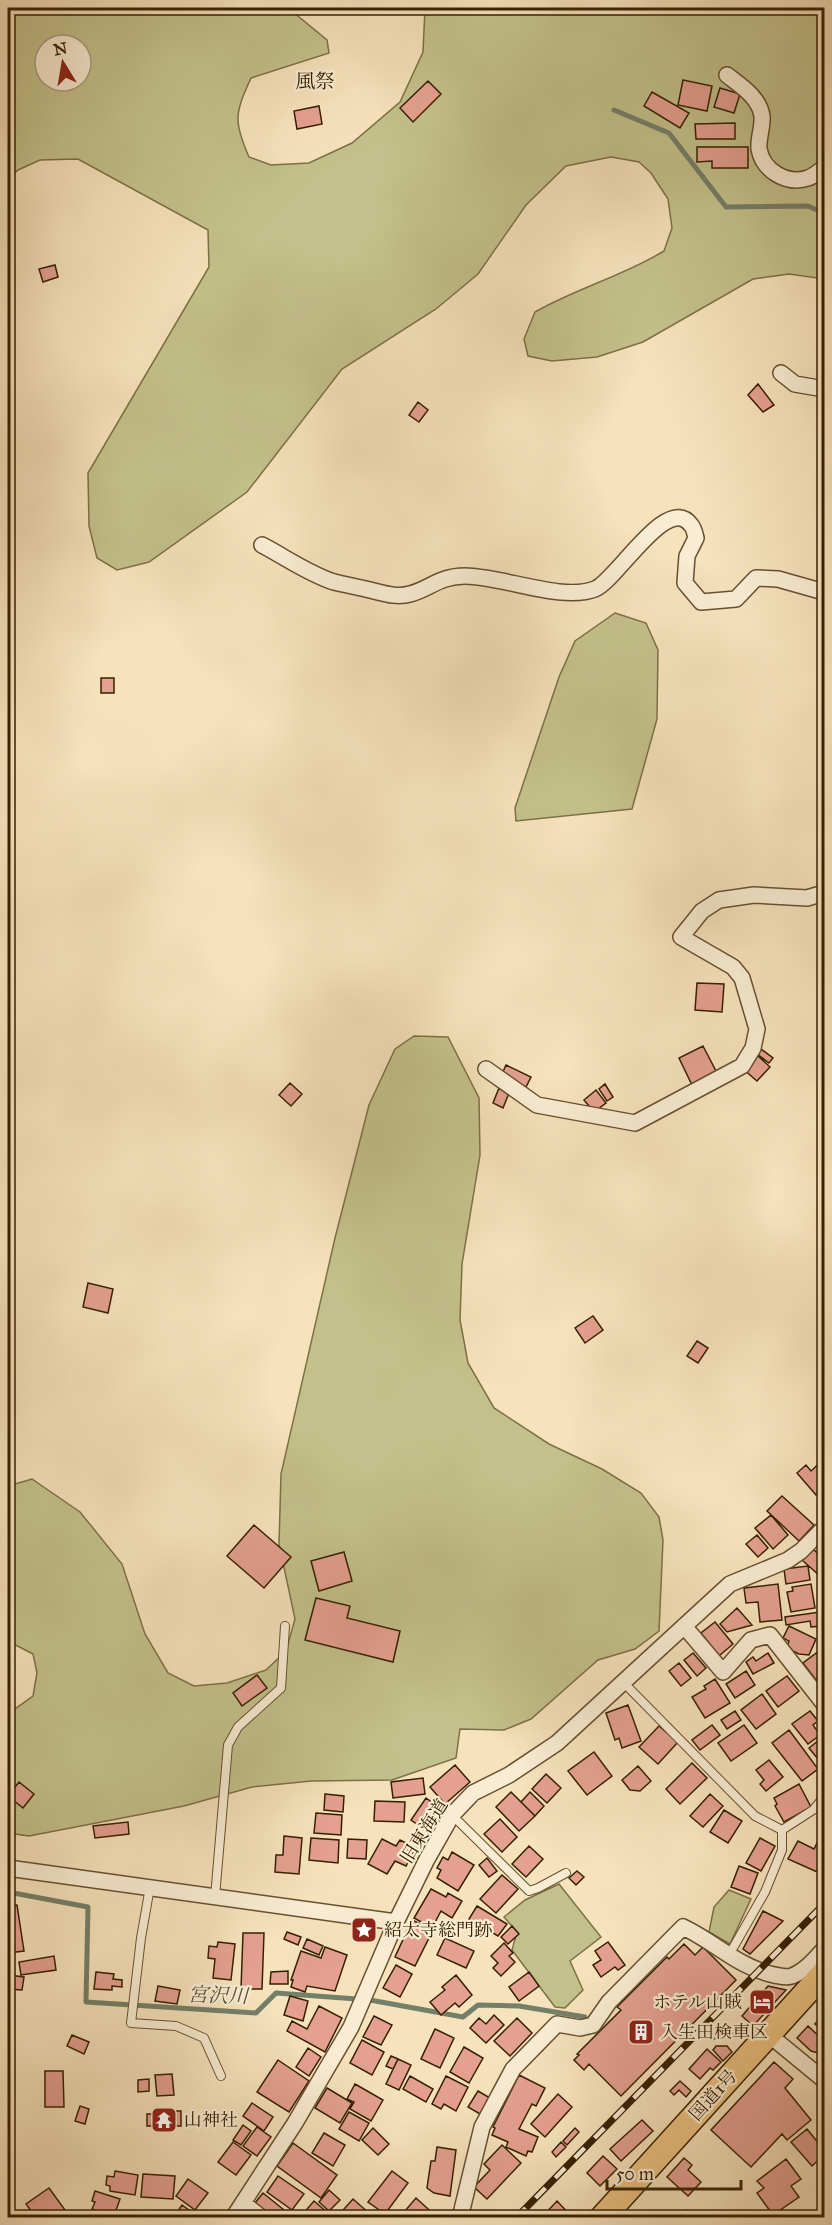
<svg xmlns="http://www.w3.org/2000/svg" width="832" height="2225" viewBox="0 0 832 2225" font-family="'IM FELL Great Primer','Noto Serif JP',serif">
<rect width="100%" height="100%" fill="#f6e2bb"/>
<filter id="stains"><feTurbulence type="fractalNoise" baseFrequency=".00333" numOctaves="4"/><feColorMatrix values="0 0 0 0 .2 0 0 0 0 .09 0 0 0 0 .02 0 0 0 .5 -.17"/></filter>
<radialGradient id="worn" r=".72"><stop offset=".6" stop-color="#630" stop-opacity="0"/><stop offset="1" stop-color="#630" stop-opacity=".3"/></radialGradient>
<path fill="#c3c18b" stroke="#7d7046" stroke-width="1.5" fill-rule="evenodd" d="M8,8H288L327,40L329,53L251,78C235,113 233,121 249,157L271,165L309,163L352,143L400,102L423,52L425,8H824V279L789,274L753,279L643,342L597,357L552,361L528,356L524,339L535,312C577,288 623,276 664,251L672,228L668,199L651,173L639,162L611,157L566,166L526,205L478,274L436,309L342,369L247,492L149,562L117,570L97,558L89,526L88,473L209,267L208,230L78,159L40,160L18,170L8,180ZM45,45H81V81H45Z
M615,613L646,623L658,650L657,719L632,809L516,821L515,808L559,677L575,641Z
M414,1036L448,1037L479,1098L480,1155L462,1264L460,1320L468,1363L494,1408L549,1444L602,1469L641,1493L659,1517L663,1540L659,1631L635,1649L598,1660L531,1719L504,1730L460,1729L456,1758L392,1780L311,1781L252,1787L184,1806L29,1836L8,1833V1714L33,1696L37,1673L33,1654L8,1641V1486L32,1479L80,1512L122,1564L145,1634L168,1673L194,1686L227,1683L266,1670L286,1651L295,1619L279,1544L281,1474L335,1238L369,1105L395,1049Z
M559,1884L601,1937L570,1961L583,1990L565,2008L555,2007L512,1950L517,1932L504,1917L525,1900Z
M729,1890L751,1899L730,1944L709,1932L714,1907Z"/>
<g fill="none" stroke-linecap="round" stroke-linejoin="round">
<path stroke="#747f69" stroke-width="5" d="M614,110L669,133L726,207L808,206L824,213
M8,1892L88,1907L86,2002L256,2013L276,1993L370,2000L463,2017L478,2005L519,2006L585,2017
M710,2038L744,2033"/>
</g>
<path fill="#e4a091" stroke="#372002" stroke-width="1.5" d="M683,80L712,86L707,111L678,105Z
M428,81L441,94L413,122L400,108Z
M720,88L740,94L734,113L714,107Z
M652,92L689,113L680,128L644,106Z
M319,106L322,124L297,129L294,111Z
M735,123V139H696L695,124Z
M697,147H748V168H712V161L697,162Z
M55,265L58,277L43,282L39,269Z
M758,384L774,405L763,412L748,395Z
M418,402L428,410L419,422L409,415Z
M101,678H114V693H101Z
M697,983L724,984L722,1012L695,1010Z
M703,1046L717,1073L692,1085L679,1058Z
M761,1049L773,1058L769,1063L757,1054Z
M756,1054L770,1067L757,1081L743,1069Z
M506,1065L531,1077L526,1087L501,1076Z
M290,1083L302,1094L291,1106L279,1095Z
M605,1084L613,1097L607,1101L599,1089Z
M499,1088L509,1093L503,1108L493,1103Z
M596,1090L606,1103L594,1112L584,1100Z
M88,1283L113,1289L108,1313L83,1307Z
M593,1316L603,1330L585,1343L575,1328Z
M697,1341L708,1348L698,1363L687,1356Z
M824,1459V1488L816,1495L797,1473L806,1465L811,1471Z
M782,1496L814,1525L799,1541L767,1511Z
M771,1515L788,1535L773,1549L755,1528Z
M254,1525L291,1557L264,1588L227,1556Z
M757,1535L768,1548L758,1557L746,1544Z
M813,1549L824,1559V1572L820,1576L802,1560Z
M344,1552L352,1581L319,1591L311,1561Z
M808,1566L810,1580L786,1584L784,1569Z
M778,1584L782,1620L760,1622L758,1602L746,1603L744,1588Z
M811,1584L815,1608L791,1612L787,1592L793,1591L792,1587Z
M316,1598L350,1606L347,1618L400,1631L393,1662L305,1640Z
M737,1608L752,1625L727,1632L720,1624Z
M820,1612L822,1626L811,1627L810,1621L786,1625L785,1617Z
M715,1622L733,1644L719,1656L701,1633Z
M789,1626L816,1639L809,1655L799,1654L786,1648L789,1641L783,1638Z
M823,1648L824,1651V1673L816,1680L803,1663Z
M693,1653L706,1668L697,1676L684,1660Z
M768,1653L774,1663L753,1674L746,1662L753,1657L756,1661Z
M679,1663L691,1678L681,1686L669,1671Z
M746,1671L755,1685L735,1698L726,1684Z
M257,1675L267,1688L242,1706L233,1693Z
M787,1676L799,1691L778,1707L766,1691Z
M715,1679L730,1703L705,1718L692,1697L706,1689L704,1686Z
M762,1694L776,1714L756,1729L741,1710Z
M628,1705L641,1741L622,1748L619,1738L615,1740L606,1713Z
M735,1711L741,1720L727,1729L721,1720Z
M810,1711L818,1721L813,1725L820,1735L808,1744L792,1724Z
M712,1725L720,1735L700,1750L692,1740Z
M744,1725L757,1743L731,1761L718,1743Z
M659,1726L678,1742L658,1764L639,1747Z
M789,1730L818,1769L802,1781L772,1743Z
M824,1736V1762L822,1764L809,1748Z
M594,1752L612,1776L587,1795L568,1771Z
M769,1760L783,1777L766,1791L760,1784L764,1780L756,1770Z
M692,1763L707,1778L680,1804L666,1789Z
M455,1765L470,1782L445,1804L430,1787Z
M638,1766L651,1781L640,1791L630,1790L622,1780Z
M546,1774L561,1788L547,1803L532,1789Z
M423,1778L425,1794L393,1798L391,1782Z
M19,1782L34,1794L23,1808L8,1796Z
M799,1784L811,1807L784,1822L775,1806L777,1804L774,1798Z
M511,1792L535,1816L519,1831L496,1807Z
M530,1792L544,1806L535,1816L521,1802Z
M325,1794L344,1796L343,1812L324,1810Z
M710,1794L723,1806L703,1827L690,1816Z
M426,1798L440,1808L424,1829L411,1820Z
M375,1801L405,1802L404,1822L374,1821Z
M724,1810L742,1821L728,1843L710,1832Z
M316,1813L342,1815L341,1835L314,1833Z
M500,1819L517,1837L502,1852L484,1834Z
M128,1822L129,1834L95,1838L93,1826Z
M284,1836L302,1838L299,1874L275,1872L276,1855H283Z
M311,1838L339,1840L338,1863L309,1860Z
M760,1838L775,1846L761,1871L746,1863Z
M348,1839L367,1840L366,1859L347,1858Z
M382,1839L396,1846L400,1840L416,1848L406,1866L395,1861L387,1874L368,1864Z
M819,1839L824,1842V1875L788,1859L798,1841L814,1849Z
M529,1846L543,1859L526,1877L512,1864Z
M452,1852L474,1865L458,1891L437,1878L441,1870L437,1868L443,1857L448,1860Z
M487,1858L497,1871L489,1877L479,1865Z
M739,1866L758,1873L750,1894L731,1887Z
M577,1871L584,1877L576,1885L569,1878Z
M502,1875L518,1889L496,1913L480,1899Z
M431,1889L446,1897L448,1893L462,1901L452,1918L441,1911L432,1928L414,1918Z
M17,1905L24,1951L8,1953V1906Z
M477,1906L507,1924L498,1936L469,1919Z
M763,1911L783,1921L750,1954L743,1949Z
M412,1920L433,1930L415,1966L395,1957Z
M512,1926L519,1934L508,1944L501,1937Z
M287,1932L301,1937L298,1945L284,1939Z
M243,1933H264L262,1989H241Z
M445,1938L474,1951L466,1968L437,1955Z
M307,1939L323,1946L319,1955L303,1948Z
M218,1942L235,1944L231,1980L213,1978L215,1959L208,1958L209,1946L217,1947Z
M608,1942L625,1965L618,1970L615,1967L601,1977L593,1965L601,1960L595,1951Z
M504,1943L513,1953L509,1956L515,1962L501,1976L493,1968L498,1963L491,1956Z
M684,1944L695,1955L703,1947L736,1980L621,2096L589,2064L584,2070L574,2060L579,2055L577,2054L621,2010L617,2007L667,1957L669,1959Z
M325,1947L347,1955L335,1991L307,1986L305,1992L291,1987L293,1980H291L301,1951L321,1958Z
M54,1956L56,1970L21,1975L19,1962Z
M396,1965L412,1974L400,1997L383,1988Z
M288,1971V1984H270L271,1972Z
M96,1972L114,1974L113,1979L122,1980V1987L112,1986V1990L94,1989Z
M529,1972L539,1986L519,2001L509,1987Z
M8,1975L24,1977L22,1990L8,1989Z
M456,1975L472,1995L459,2007L455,2003L441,2015L430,2002L445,1990L442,1987Z
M158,1986L180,1990L177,2004L155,2001Z
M768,1986L786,1990L753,2026L742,2016Z
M290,1996L308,2001L303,2021L284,2015Z
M319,2006L342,2018L325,2052L287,2031L292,2021L307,2029Z
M824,2014V2032L815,2024Z
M494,2015L504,2025L486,2043L470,2028L479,2018L486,2024Z
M374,2016L392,2025L381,2045L363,2037Z
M517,2018L532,2033L510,2056L494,2041Z
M808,2026L824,2041V2046L818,2053L811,2051L797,2038Z
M435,2029L454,2038L440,2068L421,2059Z
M72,2035L89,2042L84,2054L67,2046Z
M362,2040L384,2052L372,2075L350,2063Z
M716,2046H727L732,2052L723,2061L713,2050Z
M464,2047L483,2058L469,2083L450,2072Z
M308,2048L321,2057L309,2076L296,2067Z
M707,2049L721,2062L713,2070L710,2068L700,2079L689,2069Z
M391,2056L398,2059L393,2069L386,2066Z
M398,2059L411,2065L399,2090L386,2084Z
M278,2060L309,2081L289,2112L257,2092Z
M774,2062L793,2079L785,2088L811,2120L787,2140L782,2134L751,2167L711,2130Z
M45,2071H63L64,2107H45Z
M172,2074L174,2095L157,2096L155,2075Z
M519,2075L545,2088L536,2106L532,2104L519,2129L538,2137L532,2152L528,2151L526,2156L506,2147L508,2142L492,2135L495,2128L493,2127Z
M410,2076L433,2089L426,2102L403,2089Z
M446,2076L468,2087L456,2111L444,2104L441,2109L432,2104Z
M149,2079V2091L138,2092V2080Z
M680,2081L691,2091L686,2097L679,2090L674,2095L670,2091Z
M355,2084L383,2100L371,2121L350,2109L354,2102L347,2099Z
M327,2088L352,2103L340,2123L315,2108Z
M478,2091L490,2098L480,2114L468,2107Z
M558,2094L572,2107L545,2137L531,2124Z
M252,2103L273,2117L264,2131L243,2116Z
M80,2106L89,2109L85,2124L75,2121Z
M162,2111H181V2126H147V2114H162Z
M349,2112L369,2123L359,2141L339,2129Z
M642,2120L653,2131L621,2161L610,2149Z
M243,2125L251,2131L241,2145L233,2140Z
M257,2127L271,2137L257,2156L243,2146Z
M373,2128L389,2144L378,2155L362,2140Z
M575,2128L579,2132L567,2145L563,2141Z
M807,2129L824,2150V2155L812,2166L791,2142Z
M324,2133L345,2145L333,2166L312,2153Z
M233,2142L251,2155L236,2175L218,2162Z
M561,2142L566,2147L556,2157L552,2152Z
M293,2143L337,2175L321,2198L277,2166Z
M502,2145L521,2163L487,2199L474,2187L490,2170L484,2164Z
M437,2147L456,2150L450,2196L434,2193L427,2188L431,2161H435Z
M603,2156L617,2169L600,2186L587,2173Z
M684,2158L692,2165L688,2170L701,2182L688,2196L667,2177Z
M786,2159L801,2179L791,2186L799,2197L773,2215L757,2193L764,2188L757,2181Z
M115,2171L138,2175L135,2195L110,2191V2186L106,2185L107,2176L114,2177Z
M392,2171L408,2183L385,2214L368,2202Z
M143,2174L175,2176L173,2199L141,2197Z
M278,2176L304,2194L292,2210L267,2192Z
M188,2179L208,2193L195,2210L176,2196Z
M49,2188L65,2210L55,2218H36L26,2204Z
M329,2190L340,2200L329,2211L319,2202Z
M95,2191L120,2199L114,2216L92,2209L95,2202L92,2201Z
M263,2193L294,2218H273L255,2203Z
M416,2198L438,2218H399Z
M353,2199L370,2214L367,2218H336Z
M314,2201L328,2213L323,2218H302L301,2216Z
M557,2201L573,2218H541Z
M182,2205L200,2218H173Z
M687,2210L691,2218H675Z"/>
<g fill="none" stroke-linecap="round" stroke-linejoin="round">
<g stroke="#675030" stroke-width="10">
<path id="service" d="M624,1683L755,1816L782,1830V1850L765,1892L729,1955
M452,1815L529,1891L538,1888L566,1873
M782,1830L813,1810L824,1797
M150,1887L141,1938L131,2023L176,2026L204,2038L221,2076
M215,1897L228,1745L238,1727L281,1688L285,1626"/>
</g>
<g stroke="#675030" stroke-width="18">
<path id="minor" d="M727,75C741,86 759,97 762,116C763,127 758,138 759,149C763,171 787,185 808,178C814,176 819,171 824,168
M781,373L795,384L824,389
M262,545C285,557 309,574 334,582C346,585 358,587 370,590C383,593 396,598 410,594C430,589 439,576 465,576C502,576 562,602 595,589C617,580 668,492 691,525C694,528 695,534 696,538L687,556L685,583L701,602L736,599L756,578L778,579L824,592
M486,1069L537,1105L635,1123L742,1066L753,1048L757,1029L742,978L733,967L681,937L702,911L719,900L754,895L807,898L824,893
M684,1626L723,1672L751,1640L770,1635L824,1704
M8,1868L396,1922
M768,2034L824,2080
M243,2203L262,2218
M233,2218L295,2123L351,2027L396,1922L427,1859L452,1815L473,1793L509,1775L557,1743L730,1584L788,1560L801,1551L824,1528
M460,2218L482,2127L513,2069L557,2024L580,2028L593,2025L609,2002L683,1927C715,1942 738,1967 774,1975C780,1976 786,1978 792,1976C805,1971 815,1959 824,1949"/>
</g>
<g stroke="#372002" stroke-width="27">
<path id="trunk" d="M602,2218L824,1973"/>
</g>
<use href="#service" stroke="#f9ecd3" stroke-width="8"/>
<use href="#minor" stroke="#f9ecd3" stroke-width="15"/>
<use href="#trunk" stroke="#ebc17e" stroke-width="24"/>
<g stroke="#372002" stroke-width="7">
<path id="rail" d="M516,2218L824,1904"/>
</g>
<use href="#rail" stroke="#f9ecd3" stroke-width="4.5" stroke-dasharray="14" stroke-linecap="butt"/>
</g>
<defs>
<g id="sight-square" transform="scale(1.35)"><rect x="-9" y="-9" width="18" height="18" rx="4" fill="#8f2418" stroke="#f9ecd3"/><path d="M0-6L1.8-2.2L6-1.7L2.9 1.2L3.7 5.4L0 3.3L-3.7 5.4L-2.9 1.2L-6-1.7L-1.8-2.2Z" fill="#fff"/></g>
<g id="hotel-square" transform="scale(1.35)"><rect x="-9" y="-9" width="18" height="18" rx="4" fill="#8f2418" stroke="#f9ecd3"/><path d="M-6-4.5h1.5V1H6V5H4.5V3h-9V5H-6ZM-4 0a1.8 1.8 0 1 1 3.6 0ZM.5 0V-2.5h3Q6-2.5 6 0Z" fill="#fff"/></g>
<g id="building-square" transform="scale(1.35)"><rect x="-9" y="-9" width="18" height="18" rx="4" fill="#8f2418" stroke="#f9ecd3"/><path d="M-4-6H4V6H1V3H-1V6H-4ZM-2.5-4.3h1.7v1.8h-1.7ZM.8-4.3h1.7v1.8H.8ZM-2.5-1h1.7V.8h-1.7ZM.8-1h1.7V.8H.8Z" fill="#fff"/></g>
<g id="temple-square" transform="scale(1.35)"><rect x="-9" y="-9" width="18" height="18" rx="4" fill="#8f2418" stroke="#f9ecd3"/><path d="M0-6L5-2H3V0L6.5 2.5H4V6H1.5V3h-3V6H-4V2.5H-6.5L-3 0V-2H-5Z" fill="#fff"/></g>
</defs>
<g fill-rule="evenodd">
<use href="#sight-square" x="364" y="1930"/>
<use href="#hotel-square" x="762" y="2002"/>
<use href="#building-square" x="641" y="2032"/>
<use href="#temple-square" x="164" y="2120"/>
</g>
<g text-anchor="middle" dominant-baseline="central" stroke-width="4.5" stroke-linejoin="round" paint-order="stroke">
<g font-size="18" fill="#372002" stroke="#f9ecd3">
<text transform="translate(424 1831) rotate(-58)">旧東海道</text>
<text transform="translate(713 2095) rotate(-48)">国道1号</text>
</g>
<g font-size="18" fill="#372002" stroke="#f9ecd3" text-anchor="start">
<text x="384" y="1930">紹太寺総門跡</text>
<text x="742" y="2002" text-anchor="end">ホテル山賊</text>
<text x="660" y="2032">入生田検車区</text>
<text x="184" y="2120">山神社</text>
</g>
<g font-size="20" fill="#372002" stroke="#f9ecd3">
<text x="315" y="81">風祭</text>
</g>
<g font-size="20" font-style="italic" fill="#564f35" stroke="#f9ecd3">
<text transform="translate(218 1995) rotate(2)">宮沢川</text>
</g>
</g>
<rect width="832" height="2225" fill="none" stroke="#f6e2bb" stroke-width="30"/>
<rect x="9" y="9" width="814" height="2207" fill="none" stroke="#372002" stroke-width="3"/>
<rect x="15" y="15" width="802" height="2195" fill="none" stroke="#372002" stroke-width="1.5"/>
<g transform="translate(63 63) rotate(349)"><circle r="28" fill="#f9ecd3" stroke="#ab9a7f" stroke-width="1.5"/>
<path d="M0-4.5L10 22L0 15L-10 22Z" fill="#8f2418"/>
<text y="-9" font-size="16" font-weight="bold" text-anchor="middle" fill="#372002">N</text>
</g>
<path d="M607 2180v9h134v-9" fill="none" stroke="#372002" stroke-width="3"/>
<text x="616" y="2180" font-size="18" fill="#372002" stroke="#f9ecd3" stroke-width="4.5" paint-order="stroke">50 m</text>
<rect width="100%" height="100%" filter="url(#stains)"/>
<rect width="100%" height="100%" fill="url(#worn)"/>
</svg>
